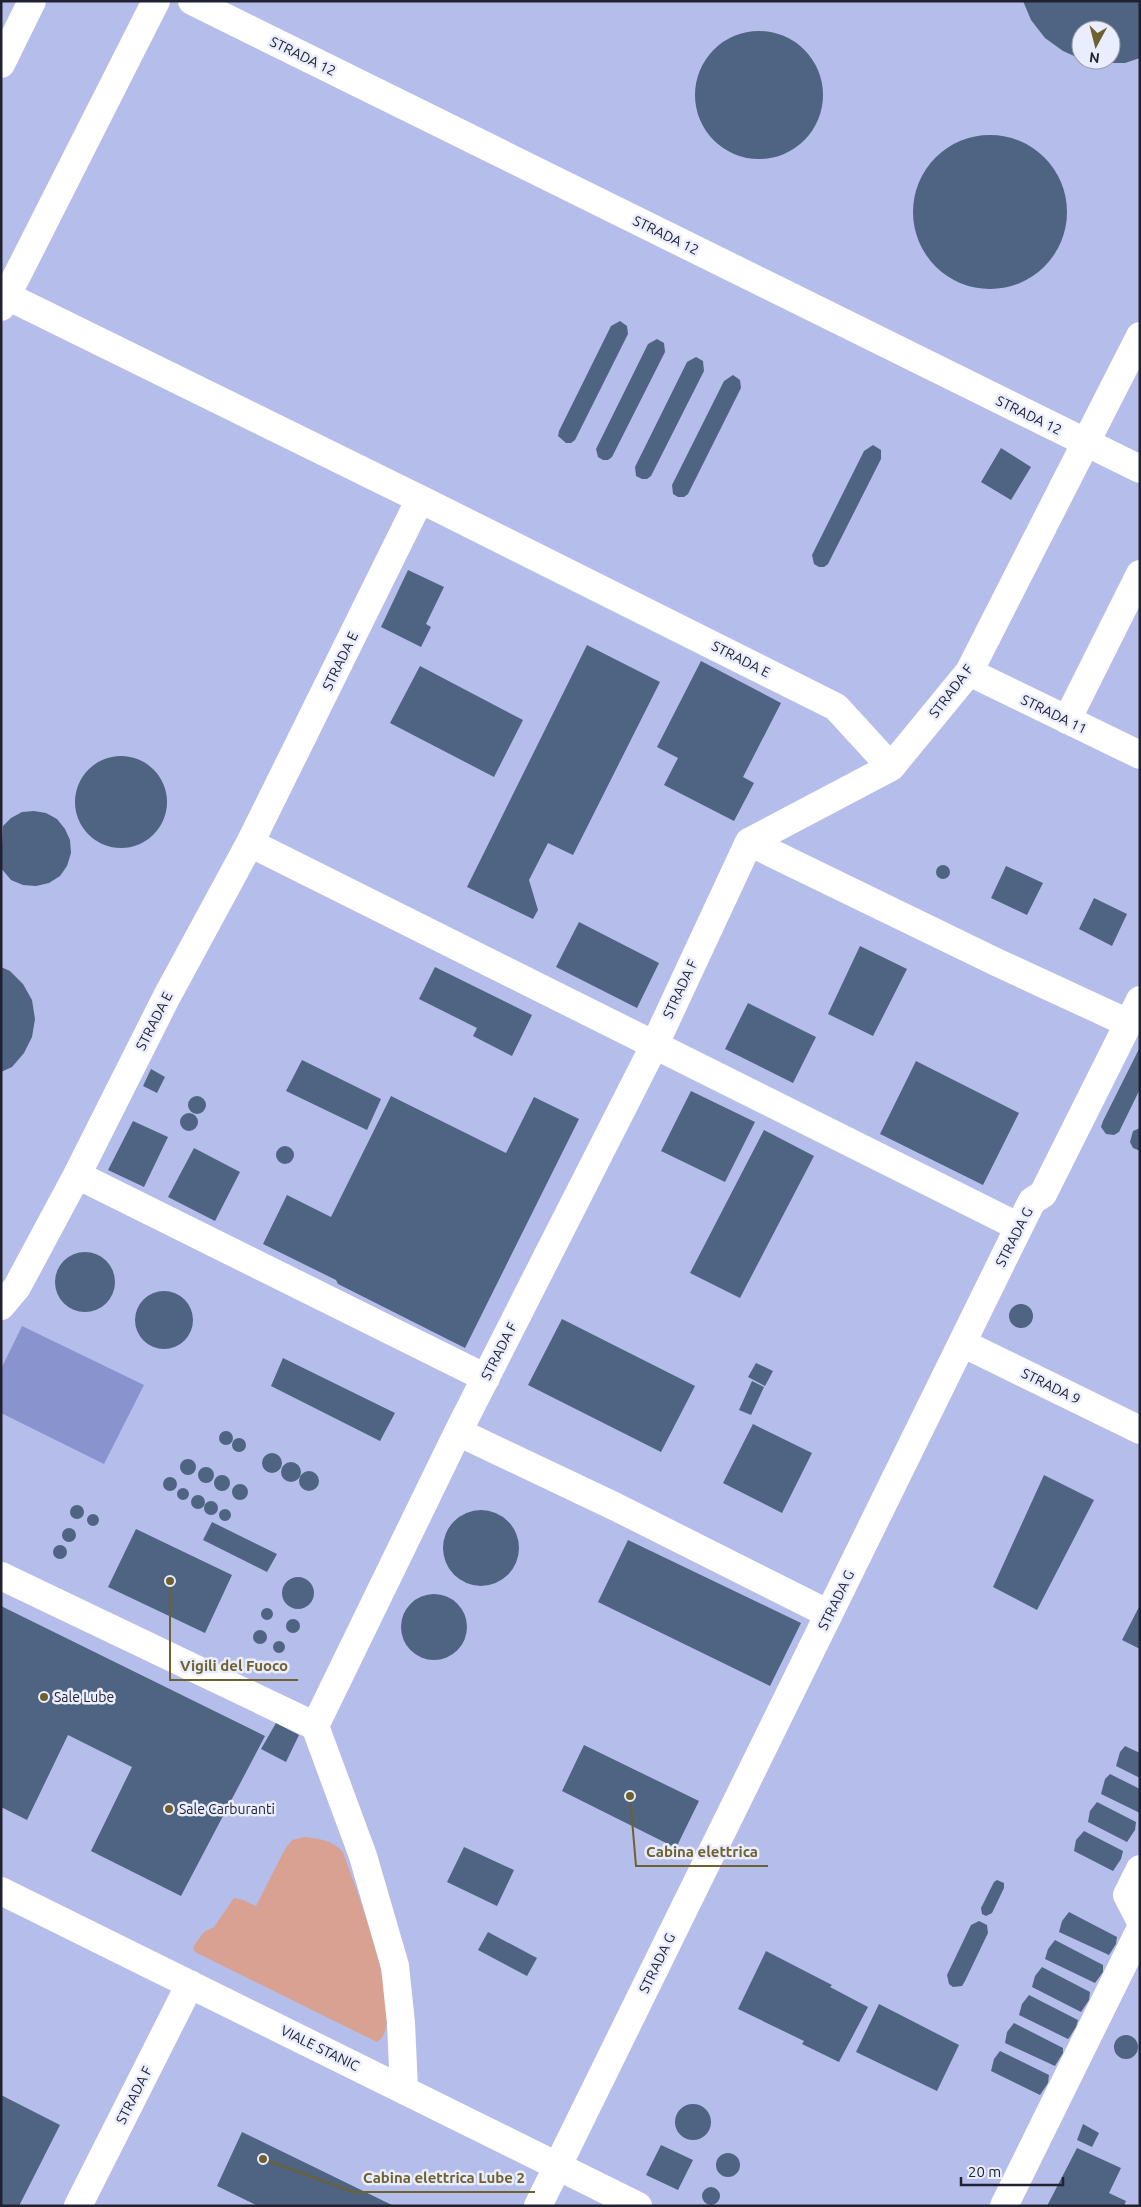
<svg xmlns="http://www.w3.org/2000/svg" width="1141" height="2207" viewBox="0 0 1141 2207" font-family="Ubuntu,sans-serif">
<rect width="100%" height="100%" fill="#c3cbf2"/>
<path fill="#b5beea" fill-rule="evenodd" d="M1,1H1140V2206H1ZM1081,30H1111V60H1081Z"/>
<path fill="#d8a191" d="M305,1837C320,1839 332,1840 343,1852C353,1882 410,2023 377,2042L195,1952L193,1947L204,1932L214,1927L234,1898L243,1900L256,1906L285,1849L292,1840Z"/>
<path fill="#8994cf" d="M22,1326L144,1385L104,1464L1,1413V1369Z"/>
<path fill="#4e6482" d="M1023,1H1140V58L1125,63H1104L1090,61L1111,60V30H1081V59L1063,51L1045,38L1031,20Z
M695 95a64 64 0 1 1 128 0a64 64 0 1 1-128 0Z
M913 212a77 77 0 1 1 154 0a77 77 0 1 1-154 0Z
M620,321L627,326L628,334L575,440L571,443H566L558,436L559,431L611,326Z
M657,339L664,343L665,352L612,457L608,460H603L598,457L596,449L648,344Z
M696,357L703,361L704,371L651,476L647,479H642L636,476L635,467L687,362Z
M733,375L740,380L741,388L688,494L684,497H678L673,494L672,485L724,381Z
M873,445L881,450V459L828,564L824,567H819L814,564L812,555L864,451Z
M1001,448L1031,467L1011,500L981,482Z
M408,570L444,587L426,624L431,627L421,647L381,627Z
M587,645L660,682L573,855L548,843L529,880L538,910L533,919L467,887Z
M701,661L781,703L743,777L754,783L734,821L664,785L678,758L657,747Z
M420,666L523,720L494,777L390,723Z
M75 802a46 46 0 1 1 92 0a46 46 0 1 1-92 0Z
M34,811L46,813L57,819L65,829L70,840L71,853L67,866L60,876L49,883L36,886L23,885L11,880L1,868L3,826L11,818L22,812Z
M936 872a7 7 0 1 1 14 0a7 7 0 1 1-14 0Z
M1006,866L1043,883L1027,915L991,898Z
M1094,898L1127,914L1112,946L1079,929Z
M579,922L659,963L637,1008L556,967Z
M860,946L907,969L873,1036L828,1014Z
M1,967L10,971L23,984L32,1000L35,1019L32,1037L24,1053L12,1067L1,1072Z
M435,967L532,1015L512,1056L473,1036L477,1028L419,999Z
M748,1003L816,1037L793,1083L725,1049Z
M1140,1047V1089L1119,1132L1114,1135L1106,1134L1101,1127L1103,1121Z
M302,1060L381,1099L367,1130L286,1091Z
M916,1061L1019,1113L983,1185L880,1134Z
M151,1069L165,1077L157,1093L143,1086Z
M691,1091L755,1122L725,1182L661,1151Z
M391,1096L506,1153L534,1097L579,1119L465,1348L338,1284L336,1280L263,1244L287,1195L331,1217Z
M188 1105a9 9 0 1 1 18 0a9 9 0 1 1-18 0Z
M180 1122a9 9 0 1 1 18 0a9 9 0 1 1-18 0Z
M133,1121L168,1137L144,1187L108,1170Z
M1140,1128V1151L1133,1148L1130,1142L1133,1131Z
M764,1130L814,1156L740,1298L690,1273Z
M276 1155a9 9 0 1 1 18 0a9 9 0 1 1-18 0Z
M194,1148L240,1172L215,1221L168,1197Z
M55 1282a30 30 0 1 1 60 0a30 30 0 1 1-60 0Z
M135 1320a29 29 0 1 1 58 0a29 29 0 1 1-58 0Z
M1009 1316a12 12 0 1 1 24 0a12 12 0 1 1-24 0Z
M562,1319L695,1386L661,1452L528,1385Z
M283,1358L395,1413L380,1441L271,1386Z
M756,1363L773,1371L765,1386L748,1377Z
M752,1381L764,1387L751,1415L739,1410Z
M753,1424L812,1453L782,1513L723,1483Z
M219 1438a7 7 0 1 1 14 0a7 7 0 1 1-14 0Z
M232 1445a7 7 0 1 1 14 0a7 7 0 1 1-14 0Z
M262 1463a10 10 0 1 1 20 0a10 10 0 1 1-20 0Z
M180 1467a8 8 0 1 1 16 0a8 8 0 1 1-16 0Z
M281 1472a10 10 0 1 1 20 0a10 10 0 1 1-20 0Z
M198 1475a8 8 0 1 1 16 0a8 8 0 1 1-16 0Z
M299 1481a10 10 0 1 1 20 0a10 10 0 1 1-20 0Z
M1044,1475L1094,1500L1037,1610L993,1587Z
M214 1483a8 8 0 1 1 16 0a8 8 0 1 1-16 0Z
M163 1484a7 7 0 1 1 14 0a7 7 0 1 1-14 0Z
M232 1492a8 8 0 1 1 16 0a8 8 0 1 1-16 0Z
M177 1494a6 6 0 1 1 12 0a6 6 0 1 1-12 0Z
M191 1502a7 7 0 1 1 14 0a7 7 0 1 1-14 0Z
M204 1508a7 7 0 1 1 14 0a7 7 0 1 1-14 0Z
M70 1512a7 7 0 1 1 14 0a7 7 0 1 1-14 0Z
M219 1515a6 6 0 1 1 12 0a6 6 0 1 1-12 0Z
M443 1548a38 38 0 1 1 76 0a38 38 0 1 1-76 0Z
M87 1520a6 6 0 1 1 12 0a6 6 0 1 1-12 0Z
M212,1522L277,1554L267,1572L203,1540Z
M62 1535a7 7 0 1 1 14 0a7 7 0 1 1-14 0Z
M136,1529L232,1575L205,1633L108,1587Z
M628,1540L801,1623L770,1686L598,1602Z
M53 1552a7 7 0 1 1 14 0a7 7 0 1 1-14 0Z
M282 1593a16 16 0 1 1 32 0a16 16 0 1 1-32 0Z
M401 1627a33 33 0 1 1 66 0a33 33 0 1 1-66 0Z
M1140,1605V1649L1122,1640Z
M1,1606L265,1736L181,1896L91,1851L132,1767L68,1735L27,1820L1,1807Z
M261 1614a6 6 0 1 1 12 0a6 6 0 1 1-12 0Z
M286 1626a7 7 0 1 1 14 0a7 7 0 1 1-14 0Z
M253 1637a7 7 0 1 1 14 0a7 7 0 1 1-14 0Z
M273 1647a6 6 0 1 1 12 0a6 6 0 1 1-12 0Z
M276,1723L299,1735L286,1762L261,1749Z
M584,1745L699,1801L676,1848L562,1791Z
M1125,1746L1140,1753V1778L1116,1766L1120,1752Z
M1110,1774L1140,1789V1813L1101,1794L1105,1779Z
M1097,1802L1136,1822L1135,1830L1127,1842L1088,1822L1090,1811Z
M1084,1831L1123,1851L1121,1859L1113,1871L1074,1851L1076,1840Z
M464,1847L514,1870L497,1906L447,1882Z
M997,1880L1004,1883V1888L992,1913L986,1916L982,1914L981,1908L994,1882Z
M1069,1912L1117,1937L1116,1944L1109,1955L1059,1932L1062,1921Z
M979,1921L987,1925L988,1933L965,1981L962,1986L953,1987L949,1984L947,1975L971,1925Z
M488,1932L537,1958L527,1976L478,1950Z
M1055,1940L1103,1965V1972L1095,1983L1045,1959L1048,1949Z
M766,1951L832,1985L830,1987L868,2007L839,2062L802,2044L804,2041L738,2009Z
M1042,1967L1090,1992L1089,2000L1081,2012L1032,1987L1035,1976Z
M1029,1995L1078,2020L1076,2027L1069,2038L1068,2039L1019,2015L1022,2004Z
M879,2004L959,2045L937,2091L856,2052Z
M1014,2023L1063,2048V2053L1055,2066L1005,2043L1007,2032Z
M1114 2047a12 12 0 1 1 24 0a12 12 0 1 1-24 0Z
M1000,2051L1049,2075L1048,2083L1040,2095L991,2071L994,2059Z
M1,2095L60,2125L19,2206H1Z
M675 2122a18 18 0 1 1 36 0a18 18 0 1 1-36 0Z
M1083,2124L1099,2133L1092,2147L1077,2140Z
M242,2132L394,2206H258L217,2186Z
M661,2145L693,2160L678,2190L646,2175Z
M1077,2148L1121,2168L1109,2193L1126,2201L1124,2206H1047Z
M716 2165a12 12 0 1 1 24 0a12 12 0 1 1-24 0Z
M702 2196a9 9 0 1 1 18 0a9 9 0 1 1-18 0Z"/>
<g fill="none" stroke-linecap="round" stroke-linejoin="round">
<path stroke="#fff" stroke-width="28" d="M192,1L1140,469
M1,64L32,1
M7,296L420,499
M1,307L156,1
M969,672L1140,755
M1067,720L1140,574
M749,842L996,962L1128,1023
M250,843L1019,1227
M77,1175L486,1378
M1,1306L17,1287L77,1175L166,998L250,843L420,499L836,707L891,767
M962,1343L1140,1430
M458,1432L616,1507L829,1614
M1,1576L315,1726L363,1856L395,1966L401,2023L404,2089
M315,1726L458,1432L654,1046L749,842L891,767L969,672L1140,336
M1140,1869L1127,1895L1140,1920
M1,1891L638,2206
M78,2206L190,1984
M538,2206L1019,1227L1032,1201L1043,1194L1140,1000
M1004,2206L1140,1930"/>
</g>
<g fill="#6d612e" stroke="#eaedfd" stroke-width="2">
<circle cx="44" cy="1697" r="5"/>
<circle cx="169" cy="1809" r="5"/>
</g>
<g text-anchor="middle" dominant-baseline="central" stroke-width="5" stroke-linejoin="round" paint-order="stroke">
<g font-size="14" fill="#202231" stroke="#eaedfd">
<text transform="translate(303 56) rotate(26)">STRADA 12</text>
<text transform="translate(666 235) rotate(26)">STRADA 12</text>
<text transform="translate(1029 415) rotate(26)">STRADA 12</text>
<text transform="translate(741 659) rotate(27)">STRADA E</text>
<text transform="translate(340 661) rotate(-64)">STRADA E</text>
<text transform="translate(951 691) rotate(-53)">STRADA F</text>
<text transform="translate(1054 714) rotate(26)">STRADA 11</text>
<text transform="translate(680 989) rotate(-65)">STRADA F</text>
<text transform="translate(154 1021) rotate(-63)">STRADA E</text>
<text transform="translate(1014 1237) rotate(-63)">STRADA G</text>
<text transform="translate(499 1351) rotate(-63)">STRADA F</text>
<text transform="translate(1051 1386) rotate(26)">STRADA 9</text>
<text transform="translate(836 1600) rotate(-64)">STRADA G</text>
<text transform="translate(657 1963) rotate(-64)">STRADA G</text>
<text transform="translate(320 2048) rotate(26)">VIALE STANIC</text>
<text transform="translate(134 2095) rotate(-63)">STRADA F</text>
</g>
<g font-size="14" fill="#202231" stroke="#eaedfd" text-anchor="start">
<text x="54" y="1697">Sale Lube</text>
<text x="179" y="1809">Sale Carburanti</text>
</g>
</g>
<path fill="none" stroke="#6d612e" stroke-width="2" d="M170 1581L170 1680H298M630 1796L636 1866H768M263 2159L353 2192H535"/>
<g fill="#6d612e" stroke="#eaedfd" stroke-width="2">
<circle cx="170" cy="1581" r="5"/>
<circle cx="630" cy="1796" r="5"/>
<circle cx="263" cy="2159" r="5"/>
</g>
<g font-size="15" text-anchor="middle" font-weight="bold" fill="#6d612e" stroke="#eaedfd" stroke-width="5" stroke-linejoin="round" paint-order="stroke">
<text x="234" y="1671">Vigili del Fuoco</text>
<text x="702" y="1857">Cabina elettrica</text>
<text x="444" y="2183">Cabina elettrica Lube 2</text>
</g>
<rect width="1141" height="2207" fill="none" stroke="#202231" stroke-width="5"/>
<g transform="translate(1096 45) rotate(187)"><circle r="24" fill="#eaedfd" stroke="#999cab"/>
<path d="M0-4L9 19L0 12L-9 19Z" fill="#6d612e"/>
<text y="-8" font-size="14" font-weight="bold" text-anchor="middle" fill="#202231">N</text>
</g>
<path d="M961 2177v8h102v-8" fill="none" stroke="#202231" stroke-width="2.5"/>
<text x="968" y="2177" font-size="15" fill="#202231" stroke="#eaedfd" stroke-width="4" paint-order="stroke">20 m</text>
</svg>
